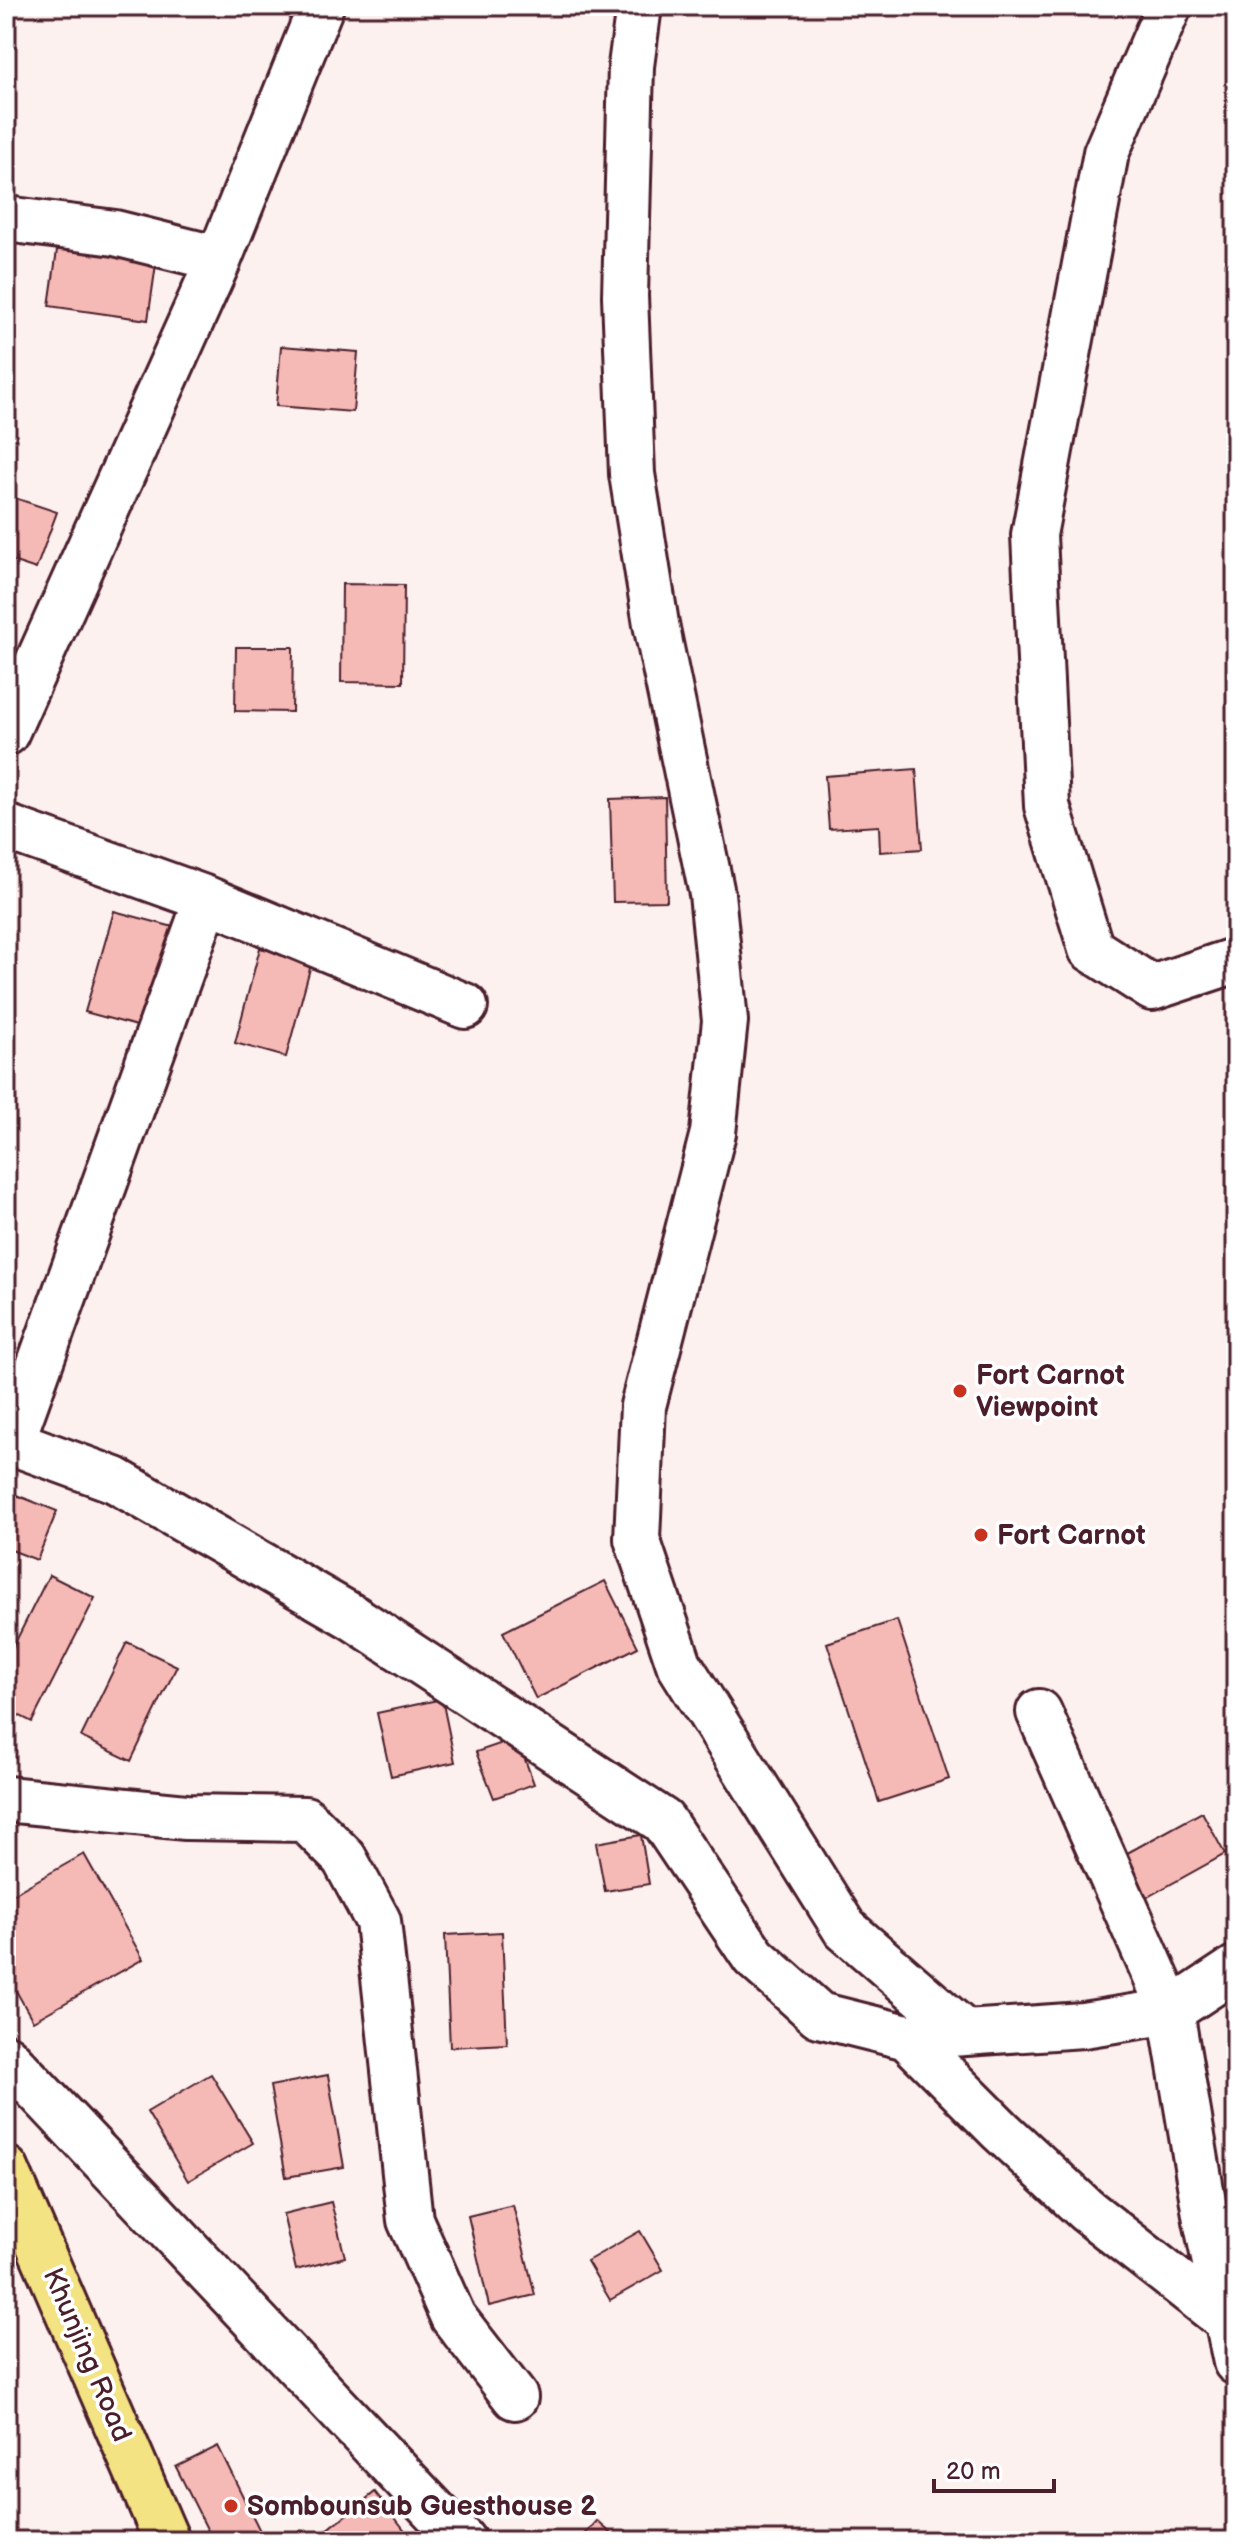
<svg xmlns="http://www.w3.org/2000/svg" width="1242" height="2547" viewBox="0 0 1242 2547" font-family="'Balsamiq Sans',sans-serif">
<rect width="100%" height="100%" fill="#fdf1f0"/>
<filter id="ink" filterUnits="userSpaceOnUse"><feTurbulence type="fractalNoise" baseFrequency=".0125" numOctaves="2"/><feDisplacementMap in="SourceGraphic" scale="16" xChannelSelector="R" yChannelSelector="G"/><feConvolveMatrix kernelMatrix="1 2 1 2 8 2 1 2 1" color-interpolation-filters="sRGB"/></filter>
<g filter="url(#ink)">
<path fill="#f6bab6" stroke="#4a1f2b" stroke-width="2" d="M58,243L157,257L148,320L49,306Z
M281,346L358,352L353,412L276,406Z
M6,495L57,512L36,569L6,559Z
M342,584L404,585L403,683L341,682Z
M236,647H293L292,712L235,711Z
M916,769L922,849L880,852L879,826L829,829L825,776Z
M665,797L667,901L613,902L610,799Z
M114,911L177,928L148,1029L85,1012Z
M260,948L312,961L286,1057L235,1043Z
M6,1491L57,1511L37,1560L6,1548Z
M49,1575L95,1598L32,1722L6,1709V1661Z
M605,1581L638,1647L536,1699L503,1632Z
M897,1620L949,1779L879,1802L827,1643Z
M127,1642L177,1666L131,1761L81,1737Z
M442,1699L455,1762L391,1776L377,1713Z
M517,1738L534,1784L494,1798L476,1752Z
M1202,1812L1225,1854L1144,1899L1120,1857Z
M641,1835L649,1884L605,1891L596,1843Z
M84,1854L143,1959L33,2021L6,1973V1898Z
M502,1932L507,2044L450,2047L445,1935Z
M211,2074L253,2143L188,2181L147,2112Z
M328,2075L344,2167L286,2177L270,2086Z
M331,2202L345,2257L296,2270L283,2214Z
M513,2205L535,2295L489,2306L468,2216Z
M640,2231L663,2270L610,2300L587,2261Z
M218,2446L262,2535L250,2541H213L176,2467Z
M375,2492L413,2541H319L317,2538Z
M597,2521L620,2541H579Z"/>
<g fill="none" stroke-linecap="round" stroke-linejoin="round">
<g stroke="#4a1f2b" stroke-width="50">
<path id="minor" d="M639,6L631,66L625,296L632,474L656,624L712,894L725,1021L713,1133L643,1406L637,1539L679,1664L845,1929L965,2033
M1169,6L1106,153L1034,535L1047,806L1091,949L1152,988L1236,960
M6,219L115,233L219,259
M6,733L219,259L321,6
M6,827L207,899L465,1006
M6,1440L115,1480L354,1618L663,1821L754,1957L819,2015L907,2037L1083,2025L1171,2011L1236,1968
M12,1441L207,899
M1039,1712L1171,2011L1206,2220L1236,2362
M6,1799L186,1817L305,1819L344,1858L378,1921L410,2220L453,2317L515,2397
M907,2037L1001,2131L1086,2210L1229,2322
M6,2057L463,2541"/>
</g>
<g stroke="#4a1f2b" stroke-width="50">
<path id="major" d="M6,2169L167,2541"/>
</g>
<use href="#minor" stroke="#fff" stroke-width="44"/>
<use href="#major" stroke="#f4e382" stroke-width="44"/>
</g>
</g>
<g fill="#c8321e" stroke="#fff" stroke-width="3">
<circle cx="960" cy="1391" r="8"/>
<circle cx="981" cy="1535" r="8"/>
<circle cx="231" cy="2506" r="8"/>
</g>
<g text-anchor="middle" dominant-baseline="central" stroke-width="7" stroke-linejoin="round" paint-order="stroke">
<g font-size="28" font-weight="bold" fill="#4a1f2b" stroke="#fff" text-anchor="start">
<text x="976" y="1375">Fort Carnot<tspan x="976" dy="32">Viewpoint</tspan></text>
<text x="997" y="1535">Fort Carnot</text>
<text x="247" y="2506">Sombounsub Guesthouse 2</text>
</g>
<g font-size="28" fill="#4a1f2b" stroke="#fff">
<text transform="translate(87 2355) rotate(67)">Khunjing Road</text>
</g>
</g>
<rect width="1242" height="2547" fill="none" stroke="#fff" stroke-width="32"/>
<rect x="16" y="16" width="1210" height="2515" fill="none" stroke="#4a1f2b" stroke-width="3" filter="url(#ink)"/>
<path d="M934 2479v12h120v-12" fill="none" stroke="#4a1f2b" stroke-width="4"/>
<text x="946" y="2479" font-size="24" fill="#4a1f2b" stroke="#ffffff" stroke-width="6" paint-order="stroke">20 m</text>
</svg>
